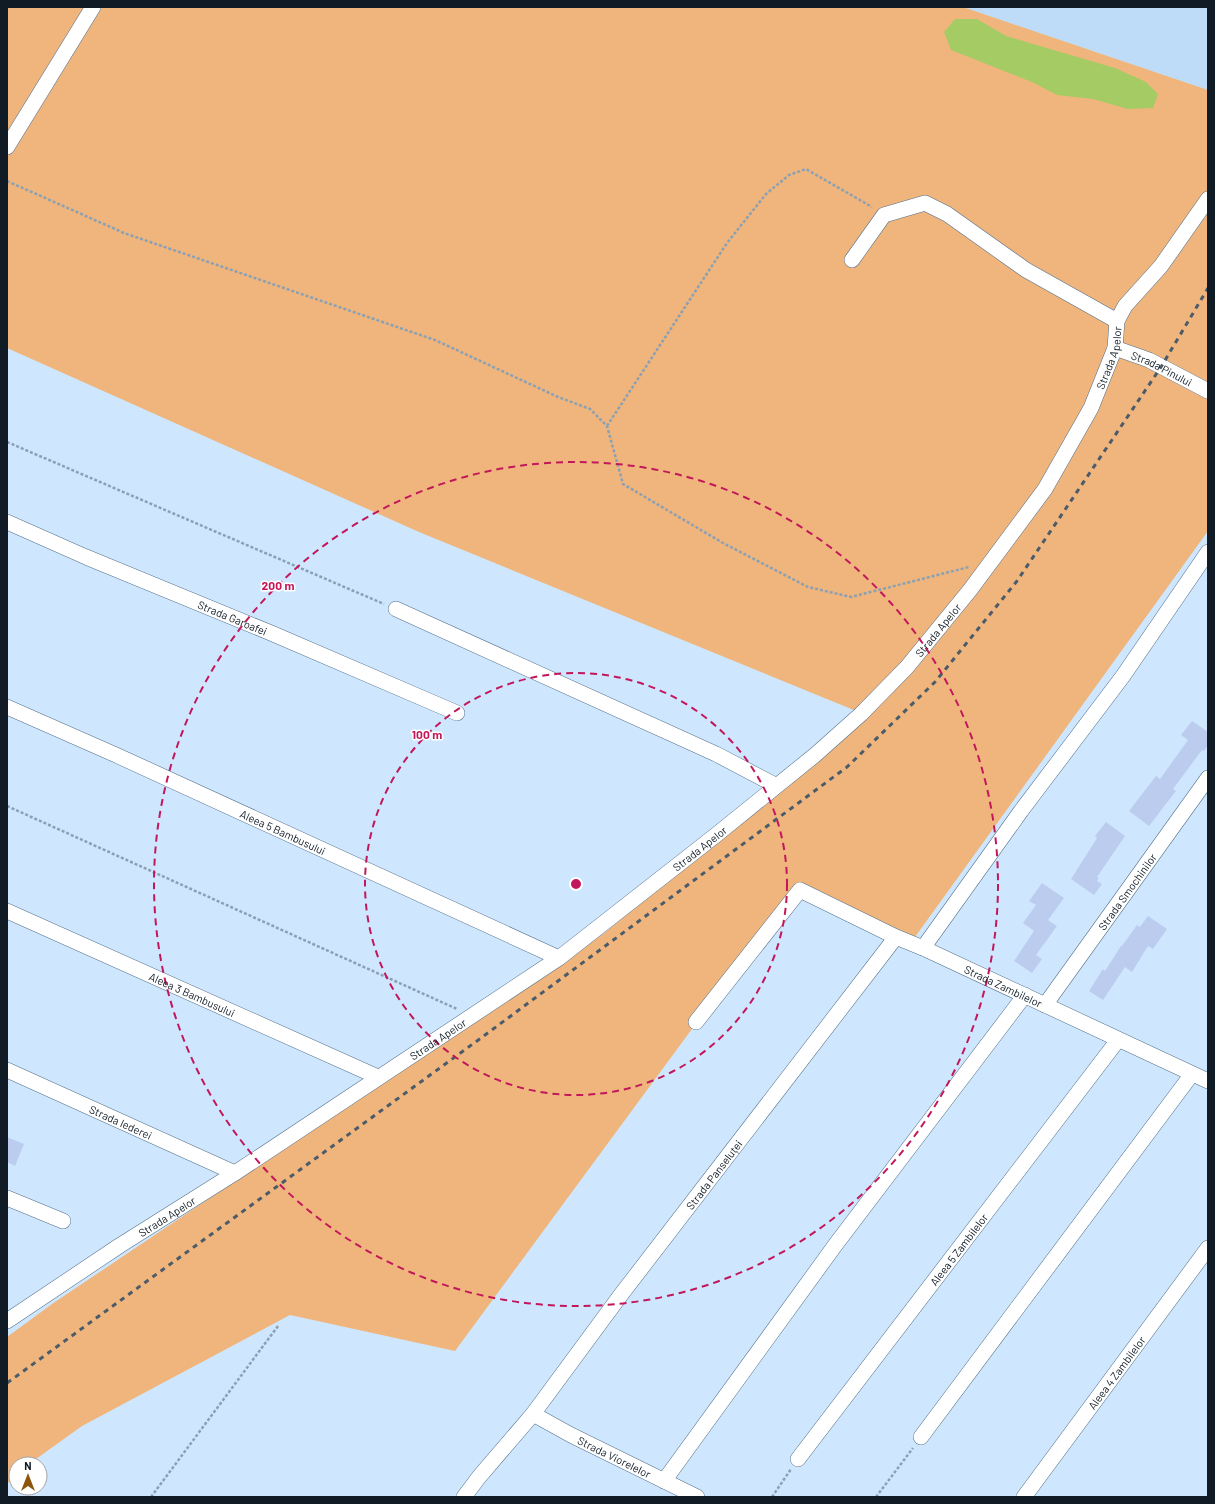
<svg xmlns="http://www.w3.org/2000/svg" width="1215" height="1504" viewBox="0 0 1215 1504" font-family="Barlow,sans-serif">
<rect width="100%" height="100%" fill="#cee7fe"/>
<path fill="#bedcf8" d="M963,7H1208V90Z"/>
<path fill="#efb57c" d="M7,7H963L1208,90V531L915,937L792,893L455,1351L290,1315L82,1426L29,1464H16V1474L7,1484V1337L52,1304L603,934L692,862L866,715L419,532L7,348Z"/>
<path fill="#a5cb64" d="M955,19H977L1006,36L1115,68L1146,82L1158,94L1153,108L1128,109L1093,99L1057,95L1032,82L951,50L944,32Z"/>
<path fill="#bcccef" d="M1192,721L1208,732V745L1204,751L1202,750L1173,789L1176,791L1149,826L1129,811L1156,776L1160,779L1188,740L1181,735Z
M1106,822L1125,836L1097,877L1099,878L1097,881L1102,884L1094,895L1071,879L1097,838L1095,836Z
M1042,883L1064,898L1048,920L1057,926L1036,955L1042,959L1032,973L1014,961L1034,931L1023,923L1036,905L1029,901Z
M1148,916L1167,929L1153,949L1148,946L1132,972L1125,967L1103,1000L1089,991L1103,969L1105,971L1121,946H1122L1137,925L1140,927Z
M7,1137L24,1144L15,1166L7,1162Z"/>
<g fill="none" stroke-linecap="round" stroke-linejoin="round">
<g stroke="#547089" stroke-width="16">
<g id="minor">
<path d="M7,147L93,7"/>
<path d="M852,260L884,215L925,203L947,214L1026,270L1117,321"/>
<path id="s1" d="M1115,348L1149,360L1208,391"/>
<path id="s2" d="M7,522L86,557L271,633L457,713"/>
<path d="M396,609L716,754L775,785"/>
<path id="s3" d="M7,707L116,755L559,958"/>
<path id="s4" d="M7,911L378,1077"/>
<path d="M923,948L1021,811L1123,676L1208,552"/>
<path id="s5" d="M1045,1005L1208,778"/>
<path id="s6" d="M696,1022L800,890L896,937L923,948L1208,1081"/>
<path id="s7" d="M7,1070L235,1173"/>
<path d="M7,1198L63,1221"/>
<path id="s8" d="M7,1321L119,1246L235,1173L559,958L716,835L815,755L861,714L907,667L970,590L1045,489L1091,408L1115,348L1117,321L1125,306L1161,266L1208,199"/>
<path id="s9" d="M533,1414L571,1435L697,1497"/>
<path d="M921,1437L1192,1074"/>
<path id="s10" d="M798,1459L1118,1040"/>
<path d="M664,1481L836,1244L1025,995"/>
<path id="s11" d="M464,1497L479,1477L533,1414L620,1296L896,937"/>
<path id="s12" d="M1024,1497L1208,1248"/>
</g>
</g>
<path stroke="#8ca0b3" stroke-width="2.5" stroke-dasharray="3 2" stroke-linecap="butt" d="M7,181L124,233L435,340L558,397L590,409L607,426L623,484L723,543L808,587L851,597L969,567
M607,426L727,243L766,194L789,175L806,169L872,207
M7,442L384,604
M7,806L457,1009
M151,1497L278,1326
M772,1497L791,1469
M876,1497L913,1448"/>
<use href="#minor" stroke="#fff" stroke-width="15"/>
<path stroke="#4b5b69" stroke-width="3" stroke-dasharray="5 5" stroke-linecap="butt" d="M7,1383L481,1038L847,767L935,682L1017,581L1161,367L1208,288"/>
</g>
<g fill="none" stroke="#c2185b" stroke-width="2" stroke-dasharray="7 5">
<circle cx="576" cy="884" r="211"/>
<circle cx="576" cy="884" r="422"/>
</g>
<g text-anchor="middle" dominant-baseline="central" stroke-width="3" stroke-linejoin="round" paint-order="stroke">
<g font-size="11" fill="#101b25" stroke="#fff">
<text stroke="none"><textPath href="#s8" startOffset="1487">Strada Apelor</textPath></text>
<text stroke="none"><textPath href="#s1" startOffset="51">Strada Pinului</textPath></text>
<text stroke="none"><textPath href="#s2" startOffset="245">Strada Garoafei</textPath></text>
<text stroke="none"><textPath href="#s8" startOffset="1163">Strada Apelor</textPath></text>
<text stroke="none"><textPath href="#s3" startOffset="303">Aleea 5 Bambusului</textPath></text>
<text stroke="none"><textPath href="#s8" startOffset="839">Strada Apelor</textPath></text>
<text stroke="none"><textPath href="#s5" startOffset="140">Strada Smochinilor</textPath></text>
<text stroke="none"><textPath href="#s6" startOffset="393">Strada Zambilelor</textPath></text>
<text stroke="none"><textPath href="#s4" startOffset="203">Aleea 3 Bambusului</textPath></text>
<text stroke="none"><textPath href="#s8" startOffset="515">Strada Apelor</textPath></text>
<text stroke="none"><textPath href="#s7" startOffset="125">Strada Iederei</textPath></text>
<text stroke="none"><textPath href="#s11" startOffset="408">Strada Panseluței</textPath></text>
<text stroke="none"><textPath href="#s8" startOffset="191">Strada Apelor</textPath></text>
<text stroke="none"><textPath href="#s10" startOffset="264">Aleea 5 Zambilelor</textPath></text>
<text stroke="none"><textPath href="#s12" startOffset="155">Aleea 4 Zambilelor</textPath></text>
<text stroke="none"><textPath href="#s9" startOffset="92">Strada Viorelelor</textPath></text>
</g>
</g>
<circle cx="576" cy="884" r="6" fill="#c2185b" stroke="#fff" stroke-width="2"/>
<g font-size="12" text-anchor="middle" font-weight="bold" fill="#c2185b" stroke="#fff" stroke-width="3" stroke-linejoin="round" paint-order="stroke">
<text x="278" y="590">200 m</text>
<text x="427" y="739">100 m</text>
</g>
<rect width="1215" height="1504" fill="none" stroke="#101b25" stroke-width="16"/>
<g transform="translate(28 1476)"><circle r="19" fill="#ffffff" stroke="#9fa4a8"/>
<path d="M0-3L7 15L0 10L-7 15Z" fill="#8c5509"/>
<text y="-6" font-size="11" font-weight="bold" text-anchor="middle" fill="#101b25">N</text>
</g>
</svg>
